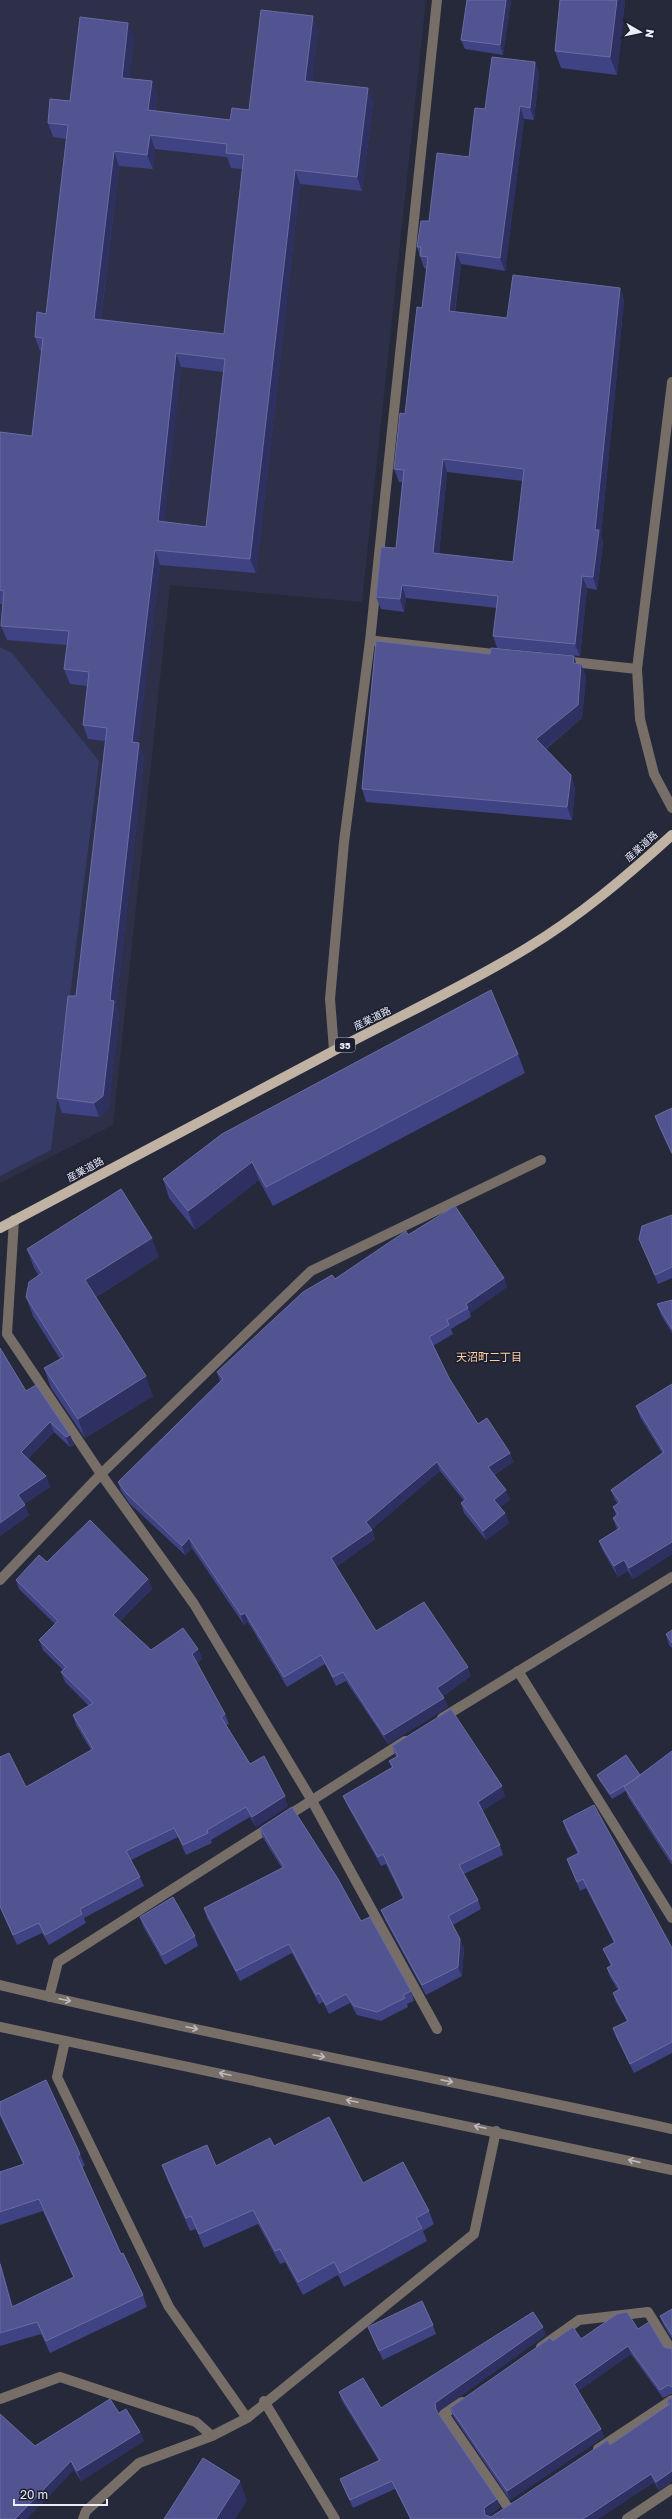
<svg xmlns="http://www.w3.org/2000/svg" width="672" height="2519" viewBox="0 0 672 2519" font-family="'Golos Text','Noto Sans JP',sans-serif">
<rect width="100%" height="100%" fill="#26293a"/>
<path fill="#2d3048" d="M0,0H426L362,602L170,585L113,1125L0,1183Z"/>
<path fill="#363b68" d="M0,647L12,653L99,761L51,1150L0,1176Z"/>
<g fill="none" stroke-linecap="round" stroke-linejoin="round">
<path stroke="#766e67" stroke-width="10" d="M672,382L637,669L640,719L654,774L672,808
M376,641L503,655
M563,661L637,669
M334,1050L330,999L344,842L370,641L437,0
M14,1220L7,1334L101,1474L194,1604L311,1799L437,2029
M0,1580L101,1474L311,1271L541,1160
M518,1671L672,1918
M442,1718L672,1577
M0,1985C223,2038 448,2080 672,2129
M49,1997L58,1962L405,1741
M0,2027L672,2170
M65,2041L57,2077L169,2307L247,2418
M541,2347L579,2320L648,2312L672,2351
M0,2399L60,2377L196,2422L212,2436
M264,2401L335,2519
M462,2402L444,2414L509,2509
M598,2449L672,2400
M83,2519L86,2511L139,2463L212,2436L247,2418L474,2234L496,2131
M627,2519L672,2489"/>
<path stroke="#c1b3a3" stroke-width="10" d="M0,1228C109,1171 217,1112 326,1055C393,1019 462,988 527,948C580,916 627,876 672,835"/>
</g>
<path fill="#3f4283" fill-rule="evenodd" d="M467,0H511L503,55L465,49L461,40Z
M560,0H625L617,75L561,68L555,51Z
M318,30L312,81L373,102L362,191L300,184L256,573L160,565L138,743L144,757L116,1006L119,1015L108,1110L99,1117L62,1113L57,1098L76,996L105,741L88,739L83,725L87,686L70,684L64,669L67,645L7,640L1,626L3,604H0V432L32,436L41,351H40L35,337L46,314L66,139L53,137L48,123L134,37L129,78L152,81L157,95L155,111L230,120L249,110ZM155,149L227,157L231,168L242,169L224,334L101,319L119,166L153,169ZM181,367L223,372L206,527L164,522Z
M535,62L539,74L534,120L524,119L505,271L461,264L455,312L507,318L620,288L624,300L601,535L603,543L597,590L587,588L580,656L497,648L493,636L497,608L406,598L404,612L381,609L376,597L396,548L402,482H399L394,469L405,414L422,308L427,269L424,268L417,247L429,221L469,157L485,109ZM447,472L523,481L513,562L439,554Z
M576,664H581L586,677L582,718L546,749L571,775L575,789L572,820L366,802L362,789Z
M518,1054L525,1073L273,1206L259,1180L195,1230L169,1198L163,1179Z
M672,1108V1155L658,1125L655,1116Z
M672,1215V1278L658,1284L639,1239Z
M408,1235L504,1278L507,1287L470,1313L471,1317L451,1329L453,1334L433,1346L449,1378L478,1424L510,1453L513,1462L494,1475L510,1500L500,1507L505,1513L509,1523L486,1540L464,1513L461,1503L464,1501L440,1471L372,1529L375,1539L336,1567L376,1631L471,1676L443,1696L448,1707L388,1744L346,1681L336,1686L325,1664L287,1687L248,1622L244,1625L192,1548L185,1555L130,1504L121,1491L118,1482L220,1381L217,1372L335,1279Z
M27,1249L159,1257L96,1297L153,1396L85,1438L51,1388L44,1368L60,1359L33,1316L26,1297L39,1276L34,1268Z
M672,1300V1333L661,1315L657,1304Z
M0,1348L26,1391L70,1435L74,1445L70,1447L54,1432L28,1459L46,1476L50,1487L24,1504L29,1515L0,1536Z
M672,1384V1554L633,1579L628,1571L618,1577L603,1551L599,1541L617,1529L613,1518L616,1515L613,1507L618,1504L615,1500L611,1490L662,1453L640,1417L636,1406Z
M47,1562L148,1579L152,1589L120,1621L151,1650L198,1649L202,1659L197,1663L225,1714L229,1724L226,1725L250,1764L288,1806L256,1827L250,1817L211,1840L212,1843L186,1855L178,1837L131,1860L140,1877L144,1886L84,1918L86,1923L49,1945L42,1933L17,1945L0,1908V1757L26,1787L91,1750L76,1725L73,1715L89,1706L65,1682L61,1672L63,1670L43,1650L39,1640L55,1624L19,1589L16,1580Z
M672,1630V1648L669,1645L666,1634Z
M392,1746L505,1796L482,1811L500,1845L503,1855L464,1874L478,1900L481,1909L453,1925L460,1939L464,1948L462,1976L426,1995L385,1920L381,1910L403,1899L386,1864L381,1866L347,1805L343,1796L392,1768L389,1761L396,1757Z
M672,1751V1865L628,1797L626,1791L612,1799L599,1780L597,1775H640Z
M563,1821L672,1948V2053L634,2073L616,2037L613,2028L627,2021L616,2002L613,1993L618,1990L610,1977L607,1968L611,1966L607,1958L603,1949L614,1943L586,1888L580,1891L567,1859L578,1854L566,1830Z
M260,1828L361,1921L411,1991L414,2001L407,2004L408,2007L381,2021L357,2015L350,2003L329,2014L323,2002L319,2004L292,1953L240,1981L207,1918L204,1908L282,1868L263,1838Z
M140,1917L195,1936L198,1946L165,1965L143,1926Z
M0,2102L80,2154L85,2166L82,2167L121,2254L143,2295L147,2307L50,2353L41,2334L0,2346V2261L13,2307L73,2277L43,2211L0,2225V2172L23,2164L0,2116Z
M274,2146L363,2183L429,2211L434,2224L423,2231L427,2241L344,2287L338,2275L303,2295L285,2262L280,2264L258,2224L204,2248L196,2229L190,2231L167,2179L162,2165L216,2166Z
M672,2309V2339L663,2324L660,2316Z
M433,2325L436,2334L383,2360L372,2337L368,2327Z
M638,2329L664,2347L672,2349V2394H671L663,2398L631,2354L578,2391L601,2429L604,2437L510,2500L453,2416L450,2408L553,2341L581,2339Z
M546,2335L438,2412V2413L500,2507L488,2516L491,2517L610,2445L669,2405L667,2401L672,2397L670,2483L659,2490L654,2482L598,2519H410L395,2489L353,2508L343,2487L340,2479L379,2461L342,2401L339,2392L381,2408Z
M119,2413L140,2432L144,2441L81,2481L74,2470L35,2446Z"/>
<path fill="#2d3060" d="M506,0H511L503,55L500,45Z
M617,0H625L617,75L610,57Z
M313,16L318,30L311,95L305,81Z
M128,23L134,37L128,92L122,78Z
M535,62L539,74L534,120L530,108Z
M152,81L157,95L153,124L148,110Z
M368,88L373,102L362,191L357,177Z
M520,106L524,119L505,271L500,258Z
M150,135L155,149L153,169L147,155Z
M114,151L119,166L99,333L94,319Z
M295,170L300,184L256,573L250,559Z
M456,252L461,264L453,323L449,311Z
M620,288L624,300L601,535L603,543L597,590L593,577L595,530Z
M176,353L181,367L163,536L158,521Z
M443,459L447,472L438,566L433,553Z
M155,550L160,565L137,756L132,742Z
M582,576L587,588L580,656L575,644Z
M402,585L406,598L404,612L400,599Z
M574,656L578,669L573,663Z
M581,664L586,677L582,718L541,752L536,739Z
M139,743L144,757L116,1006L119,1015L108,1110L99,1117L94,1103L110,1000Z
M571,775L575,789L572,820L567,807Z
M252,1162L259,1180L195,1230L188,1211Z
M152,1238L159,1257L92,1299L85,1280Z
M504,1278L507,1287L470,1313L466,1304Z
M146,1376L153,1396L85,1438L78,1419Z
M50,1422L54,1432L25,1462L21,1452Z
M70,1435L74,1445L70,1447L66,1437Z
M510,1453L513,1462L491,1476L488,1467Z
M437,1462L440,1471L370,1531L366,1522Z
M46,1476L50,1487L22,1505L18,1495Z
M506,1490L510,1500L498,1509L494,1500Z
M25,1505L29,1515L0,1536V1523Z
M505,1513L509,1523L486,1540L483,1531Z
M372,1530L375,1539L335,1568L331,1558Z
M189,1538L192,1548L185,1555L182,1546Z
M672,1542V1554L633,1579L629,1568Z
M624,1560L628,1571L618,1577L614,1566Z
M148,1579L152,1589L117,1624L113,1615Z
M245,1613L248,1622L244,1625L241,1615Z
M198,1649L202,1659L195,1664L192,1654Z
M468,1667L471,1676L441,1697L437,1688Z
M444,1698L448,1707L388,1744L384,1735Z
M502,1786L505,1796L481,1812L478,1802Z
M285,1796L288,1806L256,1827L252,1817Z
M460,1939L464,1948L462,1976L458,1967Z
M0,2261L17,2319L12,2307L0,2264Z
M543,2327L546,2335L438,2412L439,2418L436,2410L435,2403Z
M628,2346L631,2354L577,2392L574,2384Z
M601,2429L604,2437L510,2500L507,2491Z
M140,2432L144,2441L81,2481L77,2471Z
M71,2461L74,2470L27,2519H15Z
M672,2471V2481L659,2490L656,2482Z
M651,2474L654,2482L598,2519H583Z
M240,2481L247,2501L235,2519H216Z
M497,2499L500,2507L487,2516L485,2515L484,2508Z"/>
<path fill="#515490" stroke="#6a6ca0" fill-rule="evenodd" d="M467,0H506L500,45L461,40Z
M560,0H617L610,57L555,51Z
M261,10L313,16L305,81L368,88L357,177L295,170L250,559L155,550L132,742L139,743L110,1000L114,1001L103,1096L94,1103L57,1098L68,996H76L107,728L83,725L89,672L64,669L69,631L1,626L4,591L0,590V432L32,436L43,338L35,337L37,312L46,314L68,125L48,123L50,99L70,101L80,17L128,23L122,78L152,81L148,110L230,120L232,108L249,110ZM150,135L227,144L226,153L244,155L224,334L94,319L114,151L147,155ZM176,353L225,359L206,527L158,521Z
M492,57L535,62L530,108L520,106L500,258L456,252L449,311L507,318L513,275L620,288L595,530H599L593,577L582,576L575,644L493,636L498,596L402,585L400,599L376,597L381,547L396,548L404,470L394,469L400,413L405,414L417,307L422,308L428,257L420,256L421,247H417L421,221H429L437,153L469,157L475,108L485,109ZM443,459L524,469L513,562L433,553Z
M376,641L490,654L491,648L574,656L573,663L581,664L578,705L536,739L571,775L567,807L362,789Z
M491,990L518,1054L266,1187L252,1162L188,1211L163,1179L222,1134Z
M672,1108V1153L655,1116Z
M121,1189L152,1238L85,1280L146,1376L78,1419L44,1368L64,1357L26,1297L29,1282L42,1273L27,1249Z
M455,1206L504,1278L466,1304L468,1308L447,1320L449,1325L429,1337L449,1378L478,1424L487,1418L510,1453L488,1467L506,1490L494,1500L505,1513L483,1531L461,1503L466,1499L437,1462L366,1522L372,1530L331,1558L376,1631L424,1602L468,1667L437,1688L444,1698L384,1735L343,1672L333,1677L321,1655L284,1677L245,1613L241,1615L189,1538L182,1546L127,1494L118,1482L223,1379L217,1372L303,1292L332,1275L335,1279L406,1231L408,1235Z
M672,1215V1267L655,1275L639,1239L642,1226Z
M672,1300V1329L657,1304Z
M0,1348L26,1391L36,1385L70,1435L66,1437L50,1422L21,1452L46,1476L18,1495L25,1505L0,1523Z
M672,1384V1542L629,1568L624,1560L614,1566L599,1541L620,1528L613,1518L618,1514L613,1507L620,1502L611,1490L664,1452L636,1406Z
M90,1520L148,1579L113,1615L151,1650L183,1628L198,1649L192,1654L225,1714L221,1717L250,1764L264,1756L285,1796L252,1817L246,1807L207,1830L208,1833L183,1845L174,1828L126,1851L140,1877L80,1909L82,1914L45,1935L39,1923L13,1935L0,1906V1757L9,1753L26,1787L93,1749L73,1715L93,1703L61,1672L66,1667L39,1640L58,1621L16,1580L39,1555L47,1562Z
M672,1630V1643L666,1634Z
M451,1709L502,1786L478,1802L500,1845L459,1865L478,1900L448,1916L460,1939L458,1967L422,1985L381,1910L404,1898L383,1854L378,1857L343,1796L393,1767L389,1761L398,1756L392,1746Z
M672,1751V1860L624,1787Z
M626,1755L640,1775L634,1780L610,1794L597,1775Z
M594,1805L672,1948V2042L630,2064L613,2028L628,2021L613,1993L620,1989L607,1968L612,1965L603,1949L615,1942L583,1879L577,1882L567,1859L579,1853L563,1821Z
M292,1807L338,1879L361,1921L370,1917L411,1991L403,1995L405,1998L377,2012L354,2006L346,1994L326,2005L319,1993L316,1995L289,1944L236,1971L204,1908L284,1867L260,1828Z
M173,1897L195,1936L162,1955L140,1917Z
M46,2080L80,2154L77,2156L121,2254L123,2253L143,2295L46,2341L37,2322L0,2333V2264L12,2307L74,2277L39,2199L0,2212V2172L24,2164L0,2113V2102Z
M329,2117L363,2183L403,2162L429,2211L416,2218L422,2228L340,2273L334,2262L298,2282L280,2249L275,2251L253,2210L199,2234L191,2216L186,2218L162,2165L207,2145L216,2166L270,2138L274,2146Z
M422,2301L433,2325L379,2351L368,2327Z
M672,2309V2335L660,2316Z
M533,2312L543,2327L435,2403L436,2410L497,2499L484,2508L485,2515L491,2517L608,2440L610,2445L670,2404L667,2401L672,2397V2471L656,2482L651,2474L583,2519H411L392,2481L350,2500L340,2479L380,2460L339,2392L363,2378L381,2408Z
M627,2312L638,2329L649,2322L664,2347L672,2349V2387L668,2385L660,2390L628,2346L574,2384L601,2429L507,2491L450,2408L550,2338L553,2341L573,2327L581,2339L617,2314Z
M110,2399L119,2413L126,2409L140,2432L77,2471L71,2461L15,2519H0V2414L35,2446Z
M203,2458L240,2481L216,2519H164Z"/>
<defs><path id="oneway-shaft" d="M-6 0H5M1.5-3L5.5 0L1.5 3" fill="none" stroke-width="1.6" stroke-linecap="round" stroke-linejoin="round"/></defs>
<g stroke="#bcbabf">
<use href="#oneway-shaft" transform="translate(65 2000) rotate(12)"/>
<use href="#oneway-shaft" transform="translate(192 2028) rotate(12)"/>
<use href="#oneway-shaft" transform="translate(319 2056) rotate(12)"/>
<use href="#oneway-shaft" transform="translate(225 2074) rotate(-168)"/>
<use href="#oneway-shaft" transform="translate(447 2081) rotate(11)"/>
<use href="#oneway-shaft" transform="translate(352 2101) rotate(-168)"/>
<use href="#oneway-shaft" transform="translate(480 2127) rotate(-168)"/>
<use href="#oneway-shaft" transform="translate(634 2161) rotate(-167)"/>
</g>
<g text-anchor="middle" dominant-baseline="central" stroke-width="3" stroke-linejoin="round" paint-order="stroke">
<rect fill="#1d1f30" stroke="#adafbd" stroke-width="1" x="335" y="1038" width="20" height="14" rx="3"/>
<g font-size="9" font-weight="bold" fill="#ebedf9">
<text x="345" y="1045">35</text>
</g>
<g font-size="10" fill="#ebedf9" stroke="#1d1f30">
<text transform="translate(641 846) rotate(-42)">産業道路</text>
<text transform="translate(372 1018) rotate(-26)">産業道路</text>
<text transform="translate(85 1169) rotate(-28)">産業道路</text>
</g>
<g font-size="11" fill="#ffd2a2" stroke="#1d1f30">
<text x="489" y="1356">天沼町二丁目</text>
</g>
</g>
<g transform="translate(640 32) rotate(99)" stroke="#1d1f30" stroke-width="3" paint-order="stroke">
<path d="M0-3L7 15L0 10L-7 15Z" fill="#ebedf9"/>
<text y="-6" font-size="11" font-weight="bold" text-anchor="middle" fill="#ebedf9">N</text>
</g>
<path d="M14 2499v6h93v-6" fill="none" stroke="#ebedf9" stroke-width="2"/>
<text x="20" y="2499" font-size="12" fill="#ebedf9" stroke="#1d1f30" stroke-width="3" paint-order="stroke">20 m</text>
</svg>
